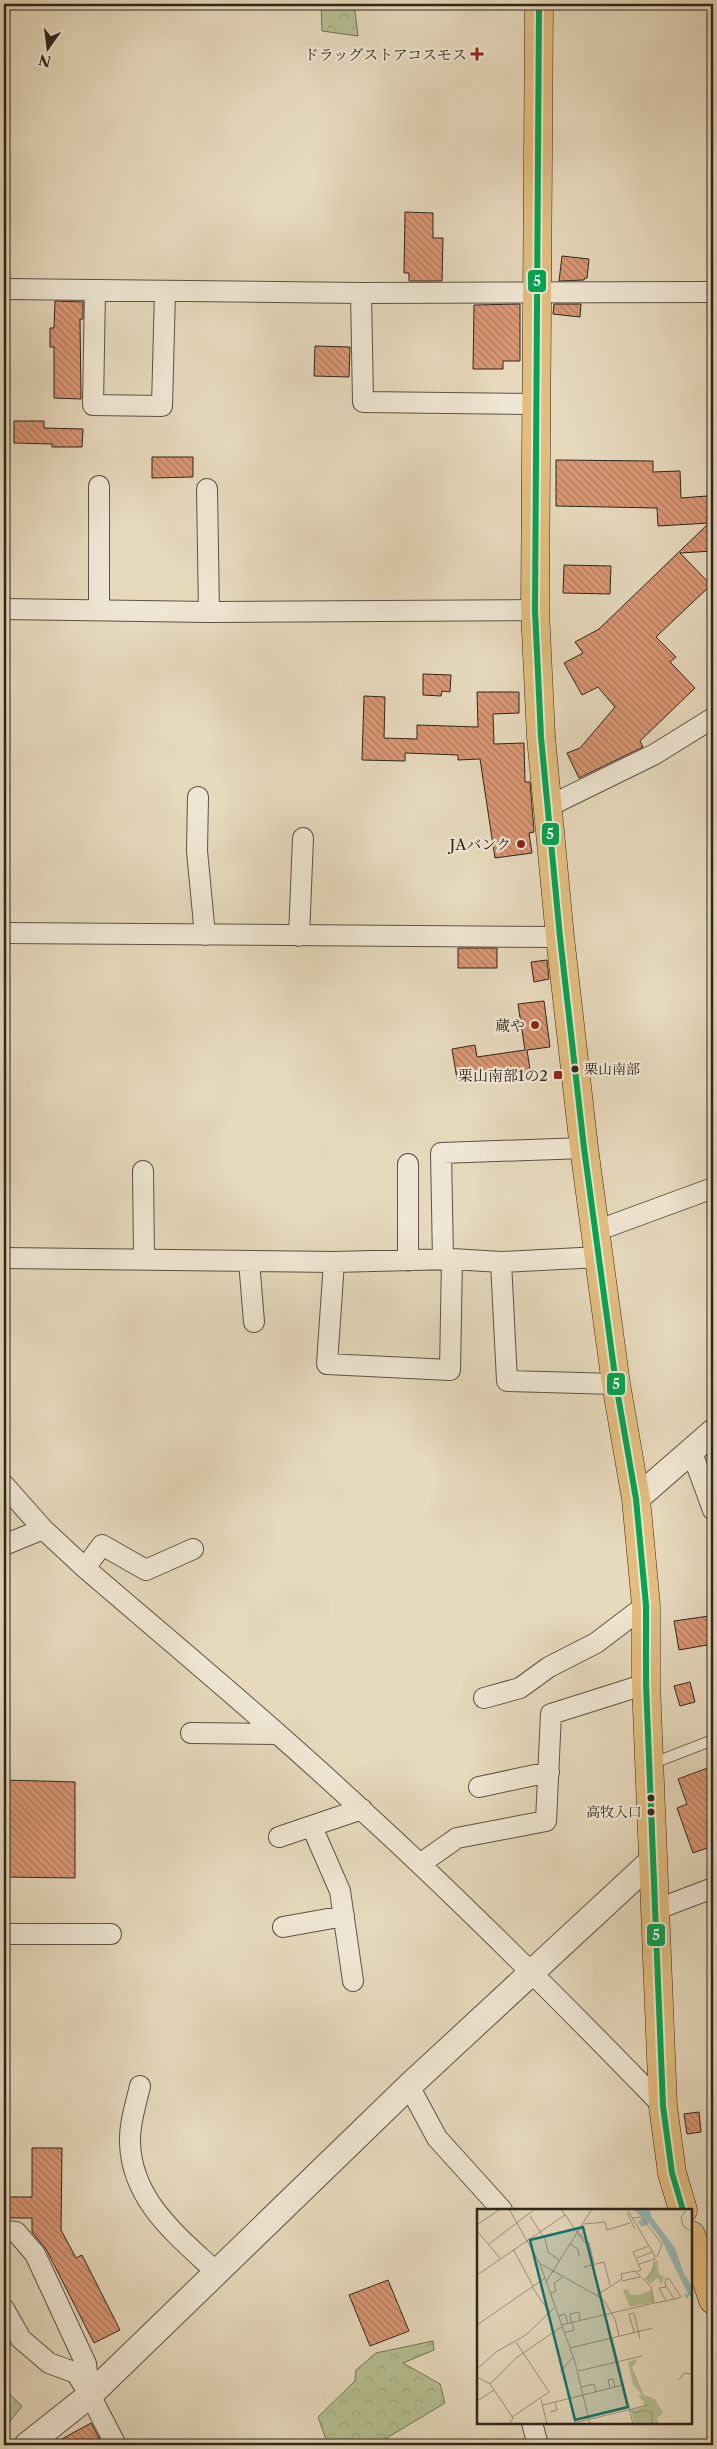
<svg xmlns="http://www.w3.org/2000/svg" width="717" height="2449" viewBox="0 0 717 2449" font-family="'Libre Caslon Text','Noto Serif JP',serif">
<defs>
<pattern id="forest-crowns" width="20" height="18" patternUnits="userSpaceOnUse" patternTransform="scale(1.25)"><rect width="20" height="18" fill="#b4bf91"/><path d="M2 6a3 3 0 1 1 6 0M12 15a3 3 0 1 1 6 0" fill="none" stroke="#9ba47d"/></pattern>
<pattern id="building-back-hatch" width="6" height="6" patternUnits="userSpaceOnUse" patternTransform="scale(1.25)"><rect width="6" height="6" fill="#da9774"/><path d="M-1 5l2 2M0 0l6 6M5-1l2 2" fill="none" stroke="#b17b5f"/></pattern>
</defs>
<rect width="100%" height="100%" fill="#e6d9bc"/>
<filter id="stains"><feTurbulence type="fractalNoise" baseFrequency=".004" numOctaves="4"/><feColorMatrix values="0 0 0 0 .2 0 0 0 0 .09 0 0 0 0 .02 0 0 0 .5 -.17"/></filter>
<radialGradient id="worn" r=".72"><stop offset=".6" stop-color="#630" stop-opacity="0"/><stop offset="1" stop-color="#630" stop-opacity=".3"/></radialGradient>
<path fill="url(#forest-crowns)" stroke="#727257" d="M321,4H354L358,36L322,31Z
M433,2341L434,2350L403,2363L440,2384L445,2403L375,2445H328L318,2417L355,2381L356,2370L376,2353Z
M4,2389L22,2406L4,2429Z"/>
<path fill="url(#building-back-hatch)" stroke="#2f251d" d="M405,212L433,213V238H443L442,281H409V273H404Z
M562,256L589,259L587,278H585L584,280L559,281Z
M55,301L83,302V319H80L81,399L54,398V347H50V328H54Z
M520,304V361H503V369H473L474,305Z
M554,304H581L580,317L553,314Z
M315,346L350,347L349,377L314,376Z
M14,421H44V428L83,429L82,447H52V444L14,443Z
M152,457H193V477L152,478Z
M556,460L653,461V472L680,471L681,498L707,496L708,501L713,500V551L680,553L711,585L656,637L676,657L670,662L695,688L640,741L643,747L579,778L567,753L580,748L615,707L598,687L582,695L564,663L583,653L575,642L599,629L709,523L658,526L657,508L556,506Z
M564,565L611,566L610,594L563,593Z
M423,674L451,675L450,692L442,691L441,696L423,695Z
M477,692H519V713L493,714L494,744L524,743L525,782H530L534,832L529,833L532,853L495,858L480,759L458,760V755L405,753V761L362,760L364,696L385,697L384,738L417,739V725L478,727Z
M458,948H497V968H458Z
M547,960L549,979L534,982L531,962Z
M544,1001L550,1047L527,1050L531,1076L490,1082L488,1074L457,1079L452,1049L475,1045L477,1057L525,1050L518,1004Z
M709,1616L713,1644L679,1650L674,1621Z
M690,1682L695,1702L680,1706L674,1686Z
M713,1766V1846L693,1853L677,1808L687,1804L678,1779Z
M4,1780L75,1782V1878L4,1877Z
M699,2112L701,2132L687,2134L684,2114Z
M32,2148H62L61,2230L76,2258L82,2255L120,2330L94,2343L46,2249L32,2232V2218H4V2197H32Z
M388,2280L409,2331L370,2346L349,2295Z
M91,2423L103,2445H51Z"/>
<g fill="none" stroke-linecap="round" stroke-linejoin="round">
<g stroke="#5d5245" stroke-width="12">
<path id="service" d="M651,1764L713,1740"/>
</g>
<g stroke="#5d5245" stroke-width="22">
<path id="minor" d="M4,289L361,293L713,292
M95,290L93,405L162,406L165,291
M361,293L363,402L535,404
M99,486V610
M207,489L209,612
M4,609L209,612L535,610
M198,797L197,851L205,935
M547,807L655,754L713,718
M4,933L560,937
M299,936L303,838
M143,1171L144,1259
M596,1231L713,1188
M4,1258L334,1262L452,1259L501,1262L600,1257
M443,1260L441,1153L584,1148
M249,1261L254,1322
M408,1261V1164
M334,1262L327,1364L450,1370L452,1259
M501,1262L507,1381L616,1384
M691,1450L713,1510
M4,1485L43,1529L85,1568C178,1648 273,1727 363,1811C467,1906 565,2005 663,2106
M4,1545L43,1529
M85,1568L102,1545L146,1570L193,1549
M484,1698L520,1688L549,1667L596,1643L646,1605
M191,1733L276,1734
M479,1787L549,1772
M312,1827L340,1891L353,1981
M279,1837L362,1809
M420,1864L457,1838L546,1821L551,1714L646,1684
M655,1910L713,1888
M283,1927L344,1916
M4,1934H111
M140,2086C136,2104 129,2124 130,2143C132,2201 177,2235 216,2272
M409,2086L437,2138L502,2210
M4,2231L16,2232L35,2254L86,2364L90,2395
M4,2309L21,2339L49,2363L76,2373L90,2395L116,2445
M532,2423L538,2445"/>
</g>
<g stroke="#5d5245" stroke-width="27">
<path id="tertiary" d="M636,1499L713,1432
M27,2445L90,2395L409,2086L652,1861"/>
</g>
<g stroke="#2f251d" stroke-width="29">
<path id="primary" d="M539,4L535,610L541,737L560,937L584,1148L616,1384L636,1499L646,1605V1684L663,2106L672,2173L683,2210
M691,2235L713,2300"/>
</g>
<use href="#service" stroke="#efe6d3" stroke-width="10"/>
<use href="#minor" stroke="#efe6d3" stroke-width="20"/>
<use href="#tertiary" stroke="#efe6d3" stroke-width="25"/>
<use href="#primary" stroke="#e3bc7e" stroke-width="28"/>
<g stroke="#efe6d3" stroke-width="10">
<path id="bus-1" d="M539,4L535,610L541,737L560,937L584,1148L616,1384L636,1499L646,1605V1684L663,2106L672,2173L683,2210"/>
</g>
<use href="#bus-1" stroke="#00a651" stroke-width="6"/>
</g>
<g fill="#8f2418" stroke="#efe6d3" stroke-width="2">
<path d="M474.5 46.5h5v5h5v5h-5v5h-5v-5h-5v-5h5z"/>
<circle cx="521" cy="844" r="5"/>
<circle cx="535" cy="1025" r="5"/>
<rect x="553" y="1070" width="10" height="10" rx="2.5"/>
</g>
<g fill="#2f251d" stroke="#efe6d3" stroke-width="2">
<circle cx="575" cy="1069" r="4.5"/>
<circle cx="651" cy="1798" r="4.5"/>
<circle cx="651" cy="1812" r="4.5"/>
</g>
<g text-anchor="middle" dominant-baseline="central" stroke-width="4.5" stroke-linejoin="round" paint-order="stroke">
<g font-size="14" fill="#2f251d" stroke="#efe6d3" text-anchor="start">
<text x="584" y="1069">栗山南部</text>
<text x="642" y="1812" text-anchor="end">高牧入口</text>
</g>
<g font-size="15" fill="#2f251d" stroke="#efe6d3" text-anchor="end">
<text x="467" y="54">ドラッグストアコスモス</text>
<text x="511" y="844">JAバンク</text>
<text x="525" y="1025">蔵や</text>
<text x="548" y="1075">栗山南部1の2</text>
</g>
</g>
<g transform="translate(477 2209)">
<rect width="215" height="215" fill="#e6d9bc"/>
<path d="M180,50L182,65L187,68L184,75L181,69L173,75L169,71ZM150,80L154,86H162L175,81L177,93L153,98L146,81ZM159,150L160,153L155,158L167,186L178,190L186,204L180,209L182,215H172L167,203V193L161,187L165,186L156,175L151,153Z" fill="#b4bf91"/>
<path d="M171,197L177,202L180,215H157L154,201Z" fill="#b4bf91"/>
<path d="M156,0H173L174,7L198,39L207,65L215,77V90L212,86L210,90L207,85H211L184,30L172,14L165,18L161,13L166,9Z" fill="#97b9b5"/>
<path fill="none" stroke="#9d917c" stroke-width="1" d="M32,0L63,55L98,153L113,215M84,0L107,33L112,34M150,0L178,47L176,61L168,71M210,0L204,8L206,17L215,23M150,4L158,20M53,7L68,30L71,43L83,52M156,9L164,8L185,35L180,48M107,15L128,13L130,21L153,14M0,16L23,0M0,22L23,49M101,24L112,34L117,55M12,35L58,0M93,35L101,40L102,47M36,40L56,77M160,49L175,43M64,55L126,90L138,110L142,127M162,55L178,50M107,58L127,53L133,76M159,63L164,61L156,43L172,37M0,66L88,6M145,72L163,68M69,73L115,0M55,78L73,104M73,85L79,82L77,74L86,68M120,86L145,70L144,65L158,62L174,78L177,94M189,92L182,79L189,78M81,107L88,105L91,114M94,113L93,105L102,103L103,111M0,116L68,69M84,116L135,104L177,94L189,92L197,90L204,88L193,71L189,69L188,75L197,90M157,123L152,105L157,104L163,130M87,124L97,121L95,113M135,129L156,215M93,139L176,119M0,160L19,143L49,126L77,99M101,162L165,147M83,163L96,148M0,168L13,175L36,209L32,215M202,171L207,164L215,165M13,175L39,149L84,118M104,178L117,175L119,183M133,179L131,171L136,170L138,178M64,190L70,215M0,192L17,181M66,196L146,176M152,201L159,204L166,201L175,203V215M73,203L80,201L78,193M35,208L72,183L39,133M93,215L171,196"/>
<path fill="#0f766e" fill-opacity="0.15" stroke="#0f766e" stroke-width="2.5" d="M106,18L151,198L98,211L53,31Z"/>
<rect width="215" height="215" fill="none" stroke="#2f251d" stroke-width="2.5"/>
</g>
<g stroke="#efe6d3" stroke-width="2">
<rect x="527" y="269" width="20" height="24" rx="5" fill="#00a651"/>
<rect x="541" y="822" width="19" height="24" rx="5" fill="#00a651"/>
<rect x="606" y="1372" width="20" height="24" rx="5" fill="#00a651"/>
<rect x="646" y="1923" width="20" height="24" rx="5" fill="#00a651"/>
</g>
<g font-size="14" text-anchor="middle" font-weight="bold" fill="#fff">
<text x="537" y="286">5</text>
<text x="550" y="839">5</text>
<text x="616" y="1389">5</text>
<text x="656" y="1940">5</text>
</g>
<rect width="717" height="2449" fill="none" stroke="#e6d9bc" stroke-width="20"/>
<rect x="5" y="5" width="707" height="2439" fill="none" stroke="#2f251d" stroke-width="2.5"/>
<rect x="10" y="10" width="697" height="2429" fill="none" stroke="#2f251d"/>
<g transform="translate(48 48) rotate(194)" stroke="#efe6d3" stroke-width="4" paint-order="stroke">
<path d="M0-4L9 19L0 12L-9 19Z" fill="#2f251d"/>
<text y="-8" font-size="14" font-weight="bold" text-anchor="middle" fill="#2f251d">N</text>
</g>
<rect width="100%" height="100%" filter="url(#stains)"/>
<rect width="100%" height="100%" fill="url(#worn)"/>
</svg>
